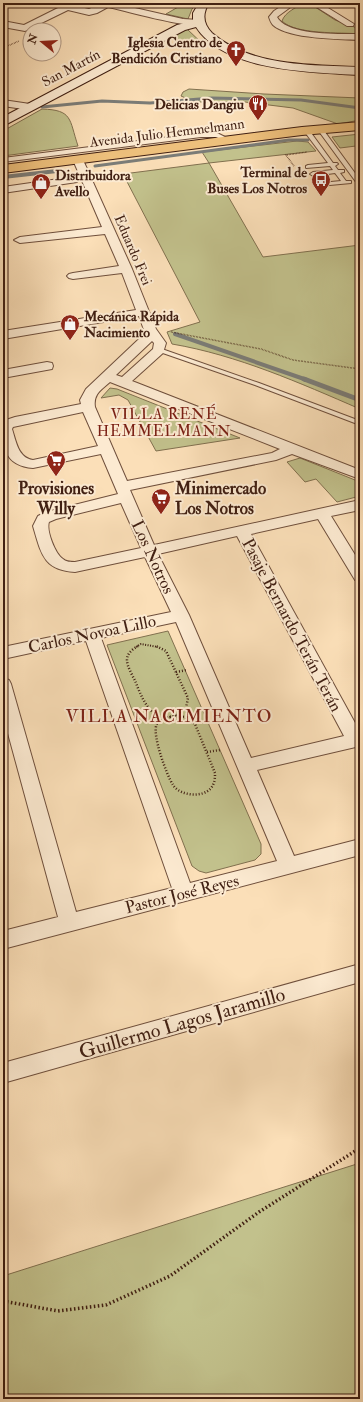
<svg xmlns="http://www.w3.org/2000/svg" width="363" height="1402" viewBox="0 0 363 1402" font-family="'IM FELL Double Pica',serif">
<rect width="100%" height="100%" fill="#fbdfb8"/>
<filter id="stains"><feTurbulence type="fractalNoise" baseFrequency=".005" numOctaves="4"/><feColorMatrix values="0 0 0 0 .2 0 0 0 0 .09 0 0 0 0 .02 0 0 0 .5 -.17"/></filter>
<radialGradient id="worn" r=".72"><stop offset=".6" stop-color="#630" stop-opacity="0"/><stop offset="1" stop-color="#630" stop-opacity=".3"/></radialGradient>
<path fill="#c2c18c" stroke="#81704f" d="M185,3H198L192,9L188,19L166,14Z
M303,3H309L335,20L360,29V34C340,32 296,35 282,21C285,12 296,8 303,3Z
M187,29L206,47L169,38Z
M189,89L264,94L360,98V120L338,124L293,108L245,102H195L181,96L183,92Z
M42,109C73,110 69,119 78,146L3,156V131Z
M360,134V151L356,146L340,148L332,137Z
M297,141L308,142L316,151L209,163L263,257L360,245V409C300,383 237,355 172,344L167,332L200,322L123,174L209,163L202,152Z
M110,388L117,389L240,438L156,451L128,400L119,395L101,398Z
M300,458L360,482V496L337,502L316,479L305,482L287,462Z
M168,631L261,844V854L255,860L206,873L199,871L192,866L107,645Z
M360,1163V1399H3V1276Z"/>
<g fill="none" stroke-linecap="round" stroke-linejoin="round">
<path stroke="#7b7c77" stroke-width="3" d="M42,107L102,101L150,103L212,98L301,100L360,108
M95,166L289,140H308"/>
<path stroke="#7b7c77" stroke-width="4" d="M3,177L57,171
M175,334L307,380"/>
<path stroke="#7b7c77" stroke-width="5" d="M304,379L360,400"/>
<g stroke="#6f4f3c" stroke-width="2">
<path id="lane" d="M318,128H322L360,180V182H356L318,130Z
M305,130H309L333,163H337L338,164L335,166L338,170H344V172L340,173L346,181H351V183L319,186V184L321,183L341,181L335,173L313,176L310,174L313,172L333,170L330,166L306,168V166L308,165L328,163L304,131Z
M201,133H217L233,141L228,142L216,137H201L3,162V158Z
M159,348L259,383L360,421V425L255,385L157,351L156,350Z"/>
</g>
<g stroke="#6f4f3c" stroke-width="2">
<path id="street" d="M53,3H62L89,9L103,3H113L183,19L199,20L203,23C195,31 123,10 108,7L97,13L89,15L68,10L25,31L3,27V21L24,25L60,7L53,6Z
M286,3H296L277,17C287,36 341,34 360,34V40C340,39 288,39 273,25C271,23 270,20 269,17L274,11Z
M310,3H320L354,24L353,26H347Z
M3,100L30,104L35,107L30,110L3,106Z
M78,157L83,160L132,269L156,329L166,343L163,353L132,381L360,470V479L292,454L276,460L130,490L154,545L360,500V510L331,516L360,563V581L355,580L318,519L251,534L360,732V746L257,770L294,856L360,839V855L3,949V931L58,917L3,715V678L9,680L11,684L76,912L172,888L86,641L3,659V647L171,612L145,557L75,572C43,570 41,553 33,526L38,516L46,512L118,494L101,454L33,468C4,466 2,446 3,421L15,417L81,404L80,400L86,389L140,338L144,330L139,316L3,339V331L136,310L122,273L73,279L69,278L67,276L69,274L73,273L119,266L105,234L20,243L14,240L20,237L102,227L73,160ZM152,341L154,343L153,349L122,377L116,375ZM110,382L280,449L272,453L127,481L95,407C93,394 101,390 110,382ZM83,412L98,446L33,460C18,458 16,441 12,429L13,427ZM121,503L141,548L75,562C71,562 66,562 63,559C55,554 46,530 49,522L56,519ZM237,536L344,736L251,758L189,615L158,554ZM176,622L277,861L190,883L101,638Z
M73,177L78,180L77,182L3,193V187Z
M47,362L52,363L53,366L52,369L3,378V370Z
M360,964V982L3,1083V1063Z"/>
</g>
<g stroke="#401f12" stroke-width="2">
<path id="secondary" d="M199,3H209C202,14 203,24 212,33C251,67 312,65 360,67V75C312,72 225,72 196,27L185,30L3,126V117L177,25L193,21V13Z"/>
</g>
<g stroke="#401f12" stroke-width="2">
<path id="highway" d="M360,122V130L302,135L3,173V165L302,127Z"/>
</g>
<path stroke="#401f12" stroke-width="1.5" stroke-dasharray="0.5 1" stroke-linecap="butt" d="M3,48L19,41
M294,166L286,155L307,152
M171,332L261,349L293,360L360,369"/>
<path stroke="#401f12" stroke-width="2" stroke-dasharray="1 1.5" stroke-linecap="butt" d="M136,647L141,644L158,647"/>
<path stroke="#401f12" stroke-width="2.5" stroke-dasharray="1 2" stroke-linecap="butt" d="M138,646C133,649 127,653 127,660C127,667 133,676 136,683C145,707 158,731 186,708L188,698L166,651L156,646
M176,672L187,670
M177,716L184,717L195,724L215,773C215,778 215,783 211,788C203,798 180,796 173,785C167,776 151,733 157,724C162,718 170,717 177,716Z
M207,752L220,750"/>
<path stroke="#401f12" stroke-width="3.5" stroke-dasharray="1.5 2.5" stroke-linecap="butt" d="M3,1301L58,1311L106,1305L170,1276L259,1212L360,1148"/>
<use href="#lane" fill="#fcead1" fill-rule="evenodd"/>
<use href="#street" fill="#fcead1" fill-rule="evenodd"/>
<use href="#secondary" fill="#fcead1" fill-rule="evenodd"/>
<use href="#highway" fill="#eec07c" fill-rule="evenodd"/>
</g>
<defs>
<g id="church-pin" transform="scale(1)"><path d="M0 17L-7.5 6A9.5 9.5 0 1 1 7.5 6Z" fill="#8f2418" stroke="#fcead1"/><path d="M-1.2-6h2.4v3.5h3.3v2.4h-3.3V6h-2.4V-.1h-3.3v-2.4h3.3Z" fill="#fff"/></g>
<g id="restaurant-pin" transform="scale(1)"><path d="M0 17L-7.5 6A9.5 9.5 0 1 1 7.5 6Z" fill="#8f2418" stroke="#fcead1"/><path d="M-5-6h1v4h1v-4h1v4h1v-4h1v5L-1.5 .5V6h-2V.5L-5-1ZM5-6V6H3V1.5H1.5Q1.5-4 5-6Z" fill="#fff"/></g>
<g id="bus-pin" transform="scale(1)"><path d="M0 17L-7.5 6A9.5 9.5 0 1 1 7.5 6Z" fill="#8f2418" stroke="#fcead1"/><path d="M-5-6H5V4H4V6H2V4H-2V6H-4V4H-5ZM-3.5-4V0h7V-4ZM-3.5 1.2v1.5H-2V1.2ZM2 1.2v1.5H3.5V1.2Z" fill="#fff"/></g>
<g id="shop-pin" transform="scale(1)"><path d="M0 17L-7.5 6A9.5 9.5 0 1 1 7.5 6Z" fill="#8f2418" stroke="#fcead1"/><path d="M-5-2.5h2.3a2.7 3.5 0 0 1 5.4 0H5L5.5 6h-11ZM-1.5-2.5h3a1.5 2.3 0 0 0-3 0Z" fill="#fff"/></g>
<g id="supermarket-pin" transform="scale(1)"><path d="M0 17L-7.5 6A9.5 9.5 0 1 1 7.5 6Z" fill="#8f2418" stroke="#fcead1"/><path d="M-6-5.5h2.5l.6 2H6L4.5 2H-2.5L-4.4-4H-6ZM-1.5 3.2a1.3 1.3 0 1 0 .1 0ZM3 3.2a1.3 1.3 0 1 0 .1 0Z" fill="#fff"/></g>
</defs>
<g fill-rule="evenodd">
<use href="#church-pin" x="236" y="50"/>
<use href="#restaurant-pin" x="258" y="104"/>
<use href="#bus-pin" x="321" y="180"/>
<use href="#shop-pin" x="41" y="183"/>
<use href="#shop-pin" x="70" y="324"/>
<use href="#supermarket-pin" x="56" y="460"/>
<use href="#supermarket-pin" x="161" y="498"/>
</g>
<g text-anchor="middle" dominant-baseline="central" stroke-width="4" stroke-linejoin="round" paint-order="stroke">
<g font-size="14" font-weight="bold" fill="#401f12" stroke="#fcead1" text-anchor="end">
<text x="222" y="42">Iglesia Centro de<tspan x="222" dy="16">Bendición Cristiano</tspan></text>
<text x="244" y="104">Delicias Dangiu</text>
<text x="307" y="172">Terminal de<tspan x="307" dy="16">Buses Los Notros</tspan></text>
<text x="55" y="175" text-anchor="start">Distribuidora<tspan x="55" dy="16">Avello</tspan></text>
<text x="84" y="316" text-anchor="start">Mecánica Rápida<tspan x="84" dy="16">Nacimiento</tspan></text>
</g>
<g font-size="14" fill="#401f12" stroke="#fcead1">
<text transform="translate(71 68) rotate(-28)">San Martín</text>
<text transform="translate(167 133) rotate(-7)">Avenida Julio Hemmelmann</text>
<text transform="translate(133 250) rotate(67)">Eduardo Frei</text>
</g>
<g font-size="15" letter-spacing="1" fill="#7a1f14" stroke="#fcead1">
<text x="164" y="414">VILLA RENÉ<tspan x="164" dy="17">HEMMELMANN</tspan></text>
</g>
<g font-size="17" font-weight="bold" fill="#401f12" stroke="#fcead1">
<text x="56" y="488">Provisiones<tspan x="56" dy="20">Willy</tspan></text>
<text x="175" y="488" text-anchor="start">Minimercado<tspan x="175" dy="20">Los Notros</tspan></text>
</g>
<g font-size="17" fill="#401f12" stroke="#fcead1">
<text transform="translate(153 557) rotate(65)">Los Notros</text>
<text transform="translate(292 625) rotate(62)">Pasaje Bernardo Terán Terán</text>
<text transform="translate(92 634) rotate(-12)">Carlos Novoa Lillo</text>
<text transform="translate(182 894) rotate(-14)">Pastor José Reyes</text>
</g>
<g font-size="18" letter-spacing="1" fill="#7a1f14" stroke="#fcead1">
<text x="169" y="716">VILLA NACIMIENTO</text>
</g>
<g font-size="20" fill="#401f12" stroke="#fcead1">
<text transform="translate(182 1023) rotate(-16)">Guillermo Lagos Jaramillo</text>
</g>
</g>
<rect width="363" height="1402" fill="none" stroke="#fbdfb8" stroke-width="16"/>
<rect x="4" y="4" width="355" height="1394" fill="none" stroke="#401f12" stroke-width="2"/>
<rect x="8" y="8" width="347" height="1386" fill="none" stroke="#401f12"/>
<g transform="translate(42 42) rotate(288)"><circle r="19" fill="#fcead1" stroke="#b19985"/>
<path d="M0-3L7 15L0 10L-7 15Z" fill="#8f2418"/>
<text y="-6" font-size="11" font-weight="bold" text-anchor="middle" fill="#401f12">N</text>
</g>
<rect width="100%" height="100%" filter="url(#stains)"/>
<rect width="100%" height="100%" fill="url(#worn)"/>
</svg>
